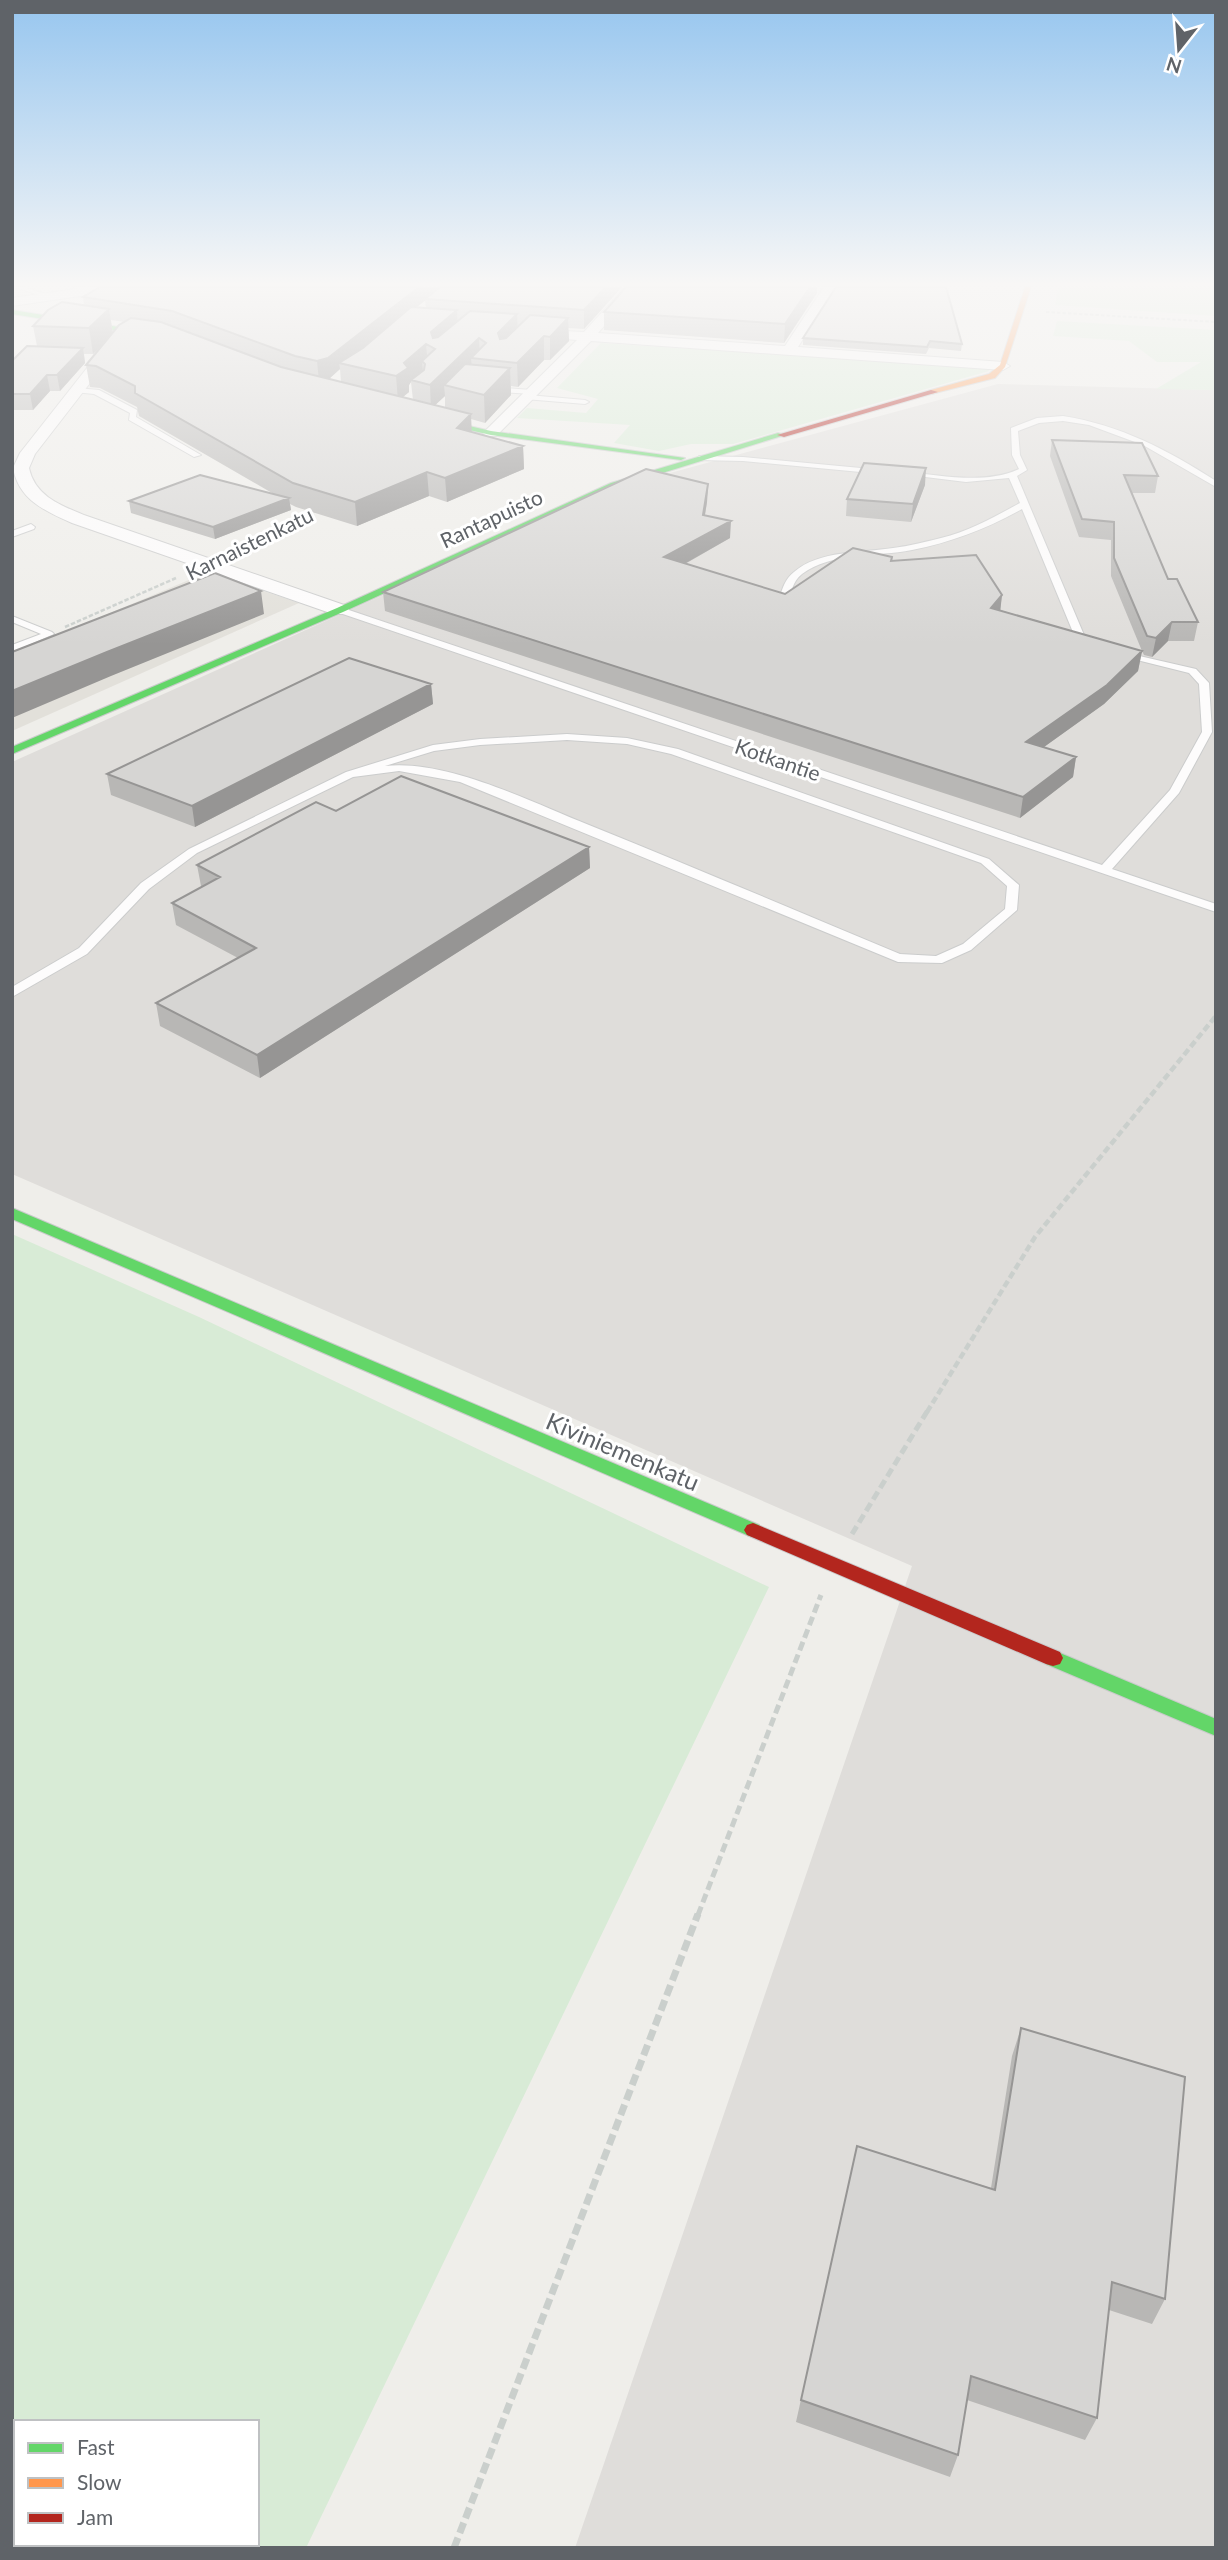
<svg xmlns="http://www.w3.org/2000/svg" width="1228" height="2560" viewBox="0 0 1228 2560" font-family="Lato,sans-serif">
<rect width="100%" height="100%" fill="#efeeea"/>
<path fill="#dfddda" d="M998,384L1216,390V2548H575L912,1566L12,1174V762L633,483Z"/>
<path fill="#e2e0da" d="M208,572L299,603L12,731V654Z"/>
<path fill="#d8ebd6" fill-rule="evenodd" d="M1058,287H1216V316L1055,305Z
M1057,321L1216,330V390L1156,389L1201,362H1157L1129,341L1053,336Z
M601,343L987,368L989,371L733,444H691L659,451L614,443L630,425L517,418L527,408L586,413L598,399L557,388Z
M12,1234L199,1317L769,1587L306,2548H12ZM16,2422H257V2544H16Z"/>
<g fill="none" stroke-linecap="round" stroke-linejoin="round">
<g stroke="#cbcccc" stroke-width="2">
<path id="lane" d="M15,287H24L51,296L48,298Z
M74,287H82L90,291L87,293Z
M490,387L532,390L536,392L532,394L487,391Z
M77,388L99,390L137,410L136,417L201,455L194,457L129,420L130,413L94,394L74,392Z
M528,395L585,400L589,402L585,404L525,399Z
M1063,416C1120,425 1168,450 1216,481V487L1143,445L1089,425L1063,421L1039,423L1018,431L1020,455L1027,470L1017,476L1084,635L1098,643V647H1092L1075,637L1022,509C986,529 952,542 912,550C877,557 831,552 802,574C792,582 792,592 787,602L779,600C782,589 785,579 794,572C819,550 862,553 893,548C909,546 925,542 941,538C970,531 994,517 1020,503L1009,478L966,482L901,474L905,472C940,475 985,485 1019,469L1012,455L1011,428L1037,418Z
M699,456L743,457L882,470L886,472L882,474L743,461L696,460Z
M31,524L35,527L34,529L12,537V531Z
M340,607L1102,865L1170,790L1202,732L1199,684L1189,673L1117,655L1122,652L1196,669L1209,683L1212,732L1179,793L1112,869L1216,904V912L337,612L335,610Z
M12,616L52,632L54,634L12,652V645L41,634L12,622Z
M567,734L627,738L678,749L989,859L1019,885L1017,910L971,950L942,963L898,962L460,782L399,771L353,777L197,853L149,889L87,954L12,997V987L79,948L141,883L189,849L346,772L433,745L480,739ZM567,740L627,744L671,754L981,863L1007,886L1005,909L963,944L936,956L900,954C797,911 693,867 589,825C531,802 447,759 385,766L434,751L480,745Z"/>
</g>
<g stroke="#cbcccc" stroke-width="2">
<path id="street" d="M90,287H120L114,291L12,306V298Z
M625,287H638L598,333L785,346L824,287H836L798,347L1003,362L1010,366L1003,370L591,341L496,436H486L483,433L486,430L577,340L527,336L522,335V329L584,332Z
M114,339L121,343L35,454L29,468C35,496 60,505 84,515L347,606L349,610L347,614H333L72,523C45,511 19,500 13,468L20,453L109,340Z"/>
</g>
<g stroke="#cacacb" stroke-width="2">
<path id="fast" d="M12,310L169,335L172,337L169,339L12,314Z
M417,414L491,431L685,458L681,460L491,435L417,418Z
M778,433L785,435L617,487L343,612L12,754V747L337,608L611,483Z
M12,1208L759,1525L762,1530L759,1535L753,1537L747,1535L12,1219Z
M1053,1650L1216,1719V1736L1046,1664L1043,1658L1046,1652Z"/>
</g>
<g stroke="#cacacb" stroke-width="2">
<path id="slow" d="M1025,287H1031L1005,367L995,378L931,394V390L989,374L1000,365Z"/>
</g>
<g stroke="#cacacb" stroke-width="2">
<path id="jam" d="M931,390L938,392L784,437L777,435Z
M753,1523L1060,1652L1063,1658L1060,1664L1053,1666L1046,1664L747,1535L744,1530L747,1525Z"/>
</g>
<path stroke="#cacfcc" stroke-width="2" stroke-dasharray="3.5 2" stroke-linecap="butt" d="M1046,312L1216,322"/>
<path stroke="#cacfcc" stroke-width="2.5" stroke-dasharray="4.5 2" stroke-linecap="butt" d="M238,549L318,510
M65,627L176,578"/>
<path stroke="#cacfcc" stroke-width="3.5" stroke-dasharray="5 2.5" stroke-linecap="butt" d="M1213,1019L1216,1016"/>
<path stroke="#cacfcc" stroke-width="4.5" stroke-dasharray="7 3.5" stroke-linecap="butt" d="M927,1412L1035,1237L1215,1017"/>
<path stroke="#cacfcc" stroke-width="5" stroke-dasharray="9 4.5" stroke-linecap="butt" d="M852,1534L928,1410
M698,1915L821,1595"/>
<path stroke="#cacfcc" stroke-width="7" stroke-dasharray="11 5" stroke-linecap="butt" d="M454,2548L698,1914"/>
<use href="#lane" fill="#fdfcfc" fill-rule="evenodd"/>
<use href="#street" fill="#fdfcfc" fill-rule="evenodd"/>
<use href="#fast" fill="#63d668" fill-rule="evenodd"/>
<use href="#slow" fill="#ff974d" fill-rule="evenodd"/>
<use href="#jam" fill="#b3261e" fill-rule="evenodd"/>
</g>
<path fill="#b8b7b5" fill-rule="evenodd" d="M622,287L584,329L568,328L569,341L550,360H544L518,387L511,386V395L485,423L471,419V432L523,446L524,469L447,502L429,496L357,526L296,507L290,504L291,510L215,539L131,513L129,501L272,493L139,416L137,407L100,388L90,387L86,365L104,344L93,354H84L85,363L60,391H50L33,410H12V361L37,346L33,326L84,306L83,297ZM425,300L426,308L417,307ZM111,320L125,322L113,333ZM340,369L341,382L327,378H330ZM411,382L413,400L403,397L409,392V385ZM445,396V408L435,405Z
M836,287L962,344L961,351L929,348L926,354L803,345V338Z
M817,293L784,343L604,330V312Z
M1052,440L1158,476L1155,493H1132L1168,579L1198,622L1194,641H1168L1152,657L1144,655L1142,651L1138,671L1104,704L1044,747L1076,757L1073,777L1020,818L385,611L383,592L708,484L707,502L705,515L730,538L685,564L785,594L892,561L1002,595L1000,610L1142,651L1111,576V540L1079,537L1050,456Z
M925,485L911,522L846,516L847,499Z
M431,684L433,704L195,827L111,795L107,774Z
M336,811L589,847L590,868L260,1078L160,1026L156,1003L238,958L176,925L172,903L202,887L201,886L197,865Z
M1021,2028L1165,2299L1152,2324L1109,2310L1097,2418L1085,2440L967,2400L958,2455L950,2477L796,2422L857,2146L991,2188L1012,2056Z"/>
<path fill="#969594" d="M419,287H442L346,364L339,363L340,369L330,378L319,381L317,361Z
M606,287H622L584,329V310Z
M810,287H817V293L784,343L785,324Z
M109,309L113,335L93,354L89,328Z
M457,310L458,333L435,352L431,332Z
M517,314L518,337L499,356L498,333Z
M568,318L569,341L550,360V337Z
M544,336V360L518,387L517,363Z
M479,338L480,359L471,358L472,369L444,385L445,396L431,409L430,385Z
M426,344L428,367L422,361L423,372L411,380V382L409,385V392L398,401L396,376L404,363Z
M83,348L85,363L60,391L57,375Z
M510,368L511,395L485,423L484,395Z
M47,375L50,391L33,410L30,394Z
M471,414L472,437L457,428Z
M523,446L524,469L447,502L445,478Z
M926,468L925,485L911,522L913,504Z
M427,472L429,496L357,526L355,502Z
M708,484L707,502L702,532L703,515Z
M289,498L291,510L215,539L213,527Z
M731,521L730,538L663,576L664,557Z
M261,591L264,614L111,676L12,718V691L107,652Z
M1002,595L1000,613L991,608Z
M1172,622L1168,641L1152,657L1156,638Z
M1142,651L1138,671L1104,704L1023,762L1026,742Z
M431,684L433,704L195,827L192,806Z
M1076,757L1073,777L1020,818L1023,797Z
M589,847L590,868L260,1078L257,1055Z"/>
<path fill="#d6d5d3" stroke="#969594" stroke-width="2" d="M100,287H419L328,358L317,361L295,356L172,311L83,297Z
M440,287H606L584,310L425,299Z
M626,287H810L785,324L604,312Z
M836,287H946L962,344L930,341L927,347L803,338Z
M62,302L109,309L89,328L33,326L48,310Z
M411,307L457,310L431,332L433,338L438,337L470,311L517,314L498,333L500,339L506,338L530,315L568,318L550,337L544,336L517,363L471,358L486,343L479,338L430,385L411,380L424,370L425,364L422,361L435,349L426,344L404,363L408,368L396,376L339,363L363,348Z
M131,318L161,322L281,367L471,414L457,428L523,446L445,478L427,472L355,502L293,483L135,393V386L96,366L86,365L119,325Z
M27,346L83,348L57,375H47L30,394H12V361Z
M465,364L510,368L484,395L444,385Z
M1052,440L1142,443L1158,476L1124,475L1168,579H1177L1198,622H1172L1156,638L1147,636L1114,558V522L1082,519Z
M864,463L926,468L913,504L847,499Z
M646,469L708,484L703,515L731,521L664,557L785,594L853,548L892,557L891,561L976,555L1002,595L991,608L1142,651L1107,685L1026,742L1076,757L1023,797L383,592Z
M200,475L289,498L213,527L129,501Z
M215,573L261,591L107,652L12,691V652Z
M349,658L431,684L192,806L107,774Z
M401,776L589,847L257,1055L156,1003L256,948L172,903L220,877L197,865L316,802L336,811Z
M1021,2028L1185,2077L1165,2299L1112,2282L1097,2418L971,2376L958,2455L801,2400L857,2146L995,2190Z"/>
<linearGradient id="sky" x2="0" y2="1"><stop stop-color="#97c6ef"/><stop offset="0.44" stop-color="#f8f7f6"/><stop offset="1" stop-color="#f8f7f6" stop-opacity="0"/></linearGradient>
<rect width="1228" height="645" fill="url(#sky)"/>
<g text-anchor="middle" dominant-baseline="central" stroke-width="6" stroke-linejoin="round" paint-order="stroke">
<g font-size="21" fill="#5f6368" stroke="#fff">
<text transform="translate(491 518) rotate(-25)">Rantapuisto</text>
<text transform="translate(249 543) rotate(-26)">Karnaistenkatu</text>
<text transform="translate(778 759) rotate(19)">Kotkantie</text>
</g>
<g font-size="24" fill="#5f6368" stroke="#fff">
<text transform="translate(623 1451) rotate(23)">Kiviniemenkatu</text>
</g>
</g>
<rect width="1228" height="2560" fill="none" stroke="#5f6368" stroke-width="28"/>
<rect x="14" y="2420" width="245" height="126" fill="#ffffff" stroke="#bfc1c3" stroke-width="2"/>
<rect x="28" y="2443" width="35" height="10" fill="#63d668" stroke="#bfc1c3" stroke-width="2"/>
<text x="77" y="2455" font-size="21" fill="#5f6368">Fast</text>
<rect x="28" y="2478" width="35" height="10" fill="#ff974d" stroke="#bfc1c3" stroke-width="2"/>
<text x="77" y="2490" font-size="21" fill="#5f6368">Slow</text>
<rect x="28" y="2513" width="35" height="10" fill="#b3261e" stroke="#bfc1c3" stroke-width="2"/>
<text x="77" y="2525" font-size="21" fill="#5f6368">Jam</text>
<g transform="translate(1179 49) rotate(197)" stroke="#ffffff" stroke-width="5" paint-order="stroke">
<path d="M0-5L12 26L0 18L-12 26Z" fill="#5f6368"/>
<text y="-10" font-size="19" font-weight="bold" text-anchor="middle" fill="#5f6368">N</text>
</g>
</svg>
